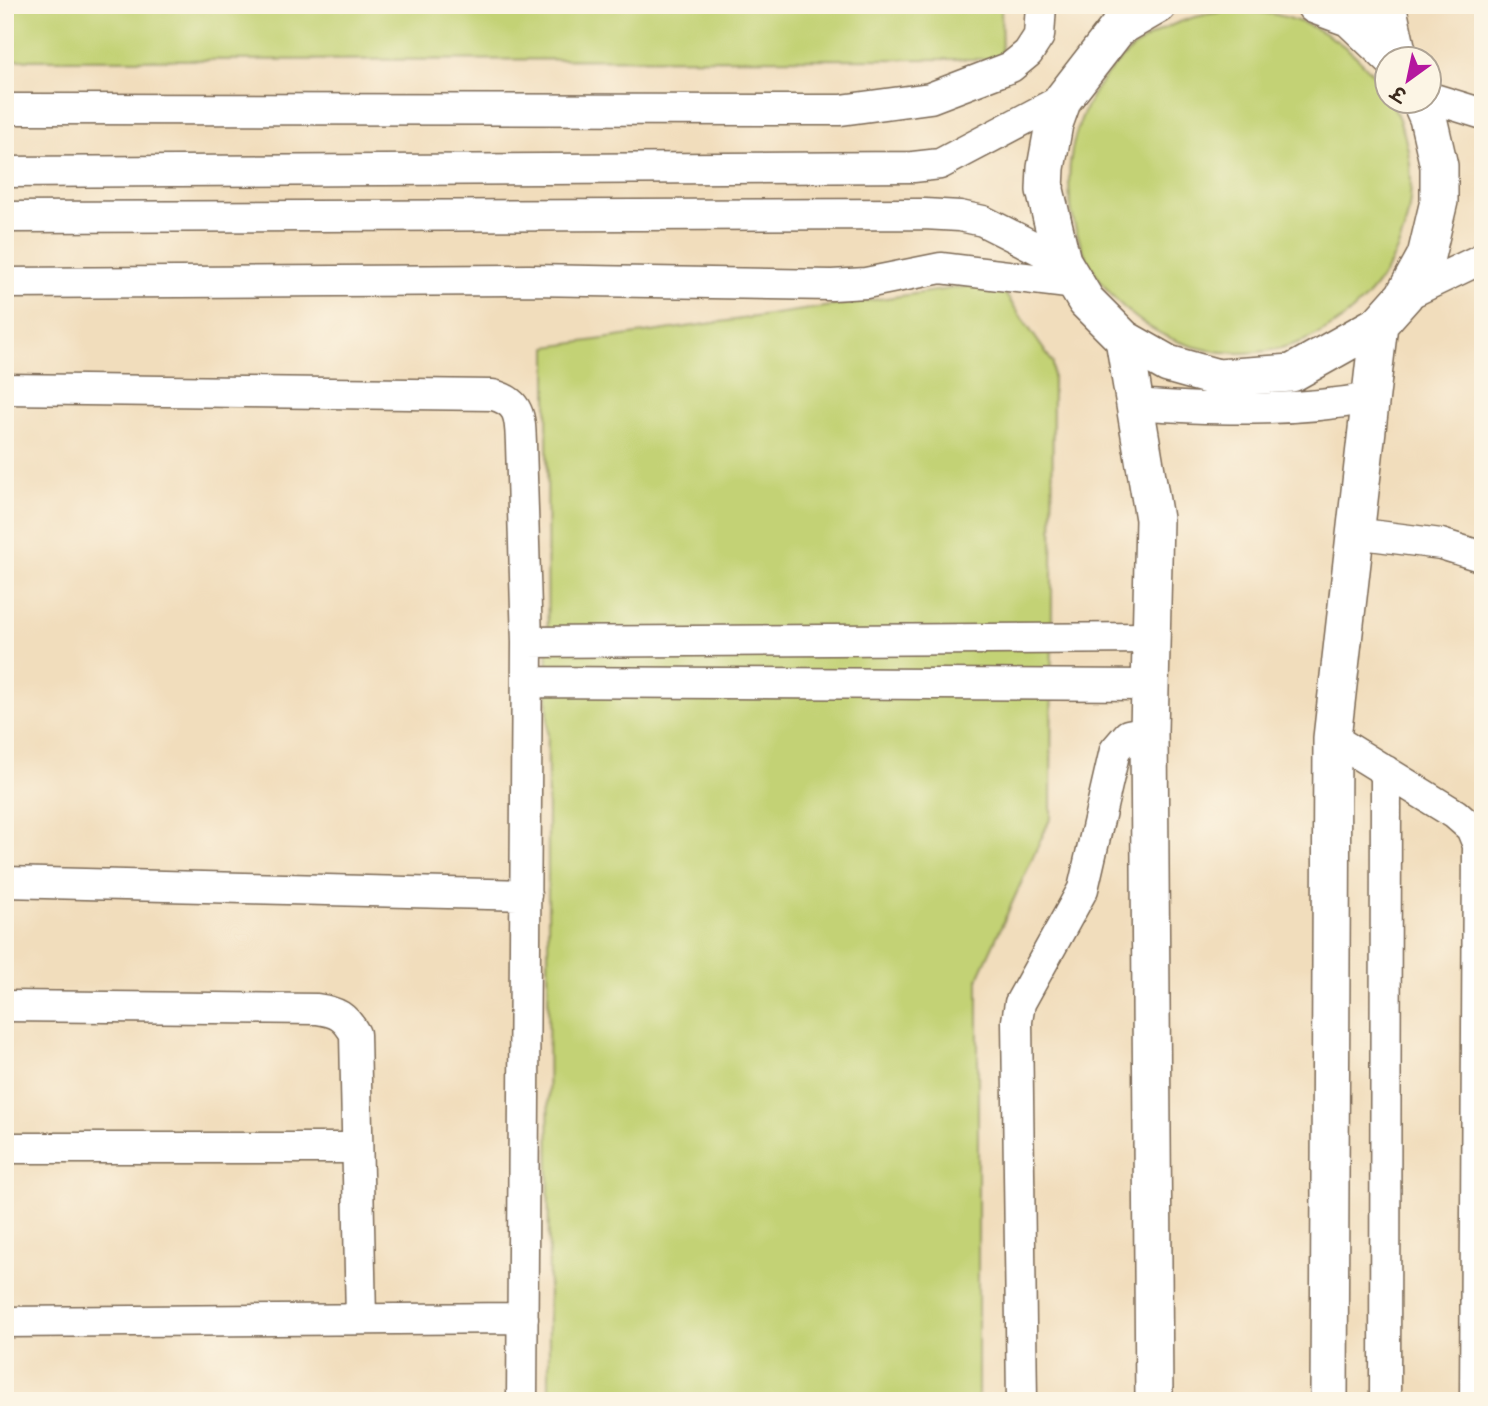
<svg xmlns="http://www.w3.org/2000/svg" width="1488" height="1406" viewBox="0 0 1488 1406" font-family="'Balsamiq Sans','Playpen Sans Deva',sans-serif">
<rect width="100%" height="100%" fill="#fcf5e5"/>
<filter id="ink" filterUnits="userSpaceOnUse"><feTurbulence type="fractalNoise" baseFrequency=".0143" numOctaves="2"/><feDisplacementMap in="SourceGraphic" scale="14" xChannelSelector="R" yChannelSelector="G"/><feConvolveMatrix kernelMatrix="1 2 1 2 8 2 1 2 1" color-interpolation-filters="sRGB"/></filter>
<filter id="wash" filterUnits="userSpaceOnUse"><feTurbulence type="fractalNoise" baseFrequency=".00686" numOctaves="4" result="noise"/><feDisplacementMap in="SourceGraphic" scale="28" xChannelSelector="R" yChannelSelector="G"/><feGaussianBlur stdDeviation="1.57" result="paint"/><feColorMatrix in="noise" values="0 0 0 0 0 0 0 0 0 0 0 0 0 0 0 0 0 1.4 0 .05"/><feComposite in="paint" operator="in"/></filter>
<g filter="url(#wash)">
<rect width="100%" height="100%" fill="#f1ddbc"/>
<path fill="#c3d274" stroke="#7f7e49" stroke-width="2" d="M5,5H1001L1002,59L5,60Z
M1069 182a171 171 0 1 1 342 0a171 171 0 1 1-342 0Z
M997,282L1053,363L1051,817L978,978V1401H549L547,347Z"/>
</g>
<g filter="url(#ink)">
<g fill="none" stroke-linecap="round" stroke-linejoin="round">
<g stroke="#7b6955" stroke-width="33">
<path id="minor" d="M1428,97L1483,114
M5,109L841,110L930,98L1011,67L1028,53L1039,36L1041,5
M5,172L913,167L940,164L1063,99
M5,217L924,214L960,216L983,221L1062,261
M5,283L529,280L832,285L866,283L941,268L1076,284
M1404,296L1483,258
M5,389L493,395C521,402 520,419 521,444L527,642L522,1401
M1134,404C1214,410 1292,412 1371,398
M1354,533L1441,544L1483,557
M527,642L1152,638
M527,682L1151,685
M1332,738L1455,814L1471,828L1478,845L1475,1401
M5,882L526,895
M5,1006L317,1009C337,1012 345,1016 355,1034L361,1319
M5,1148H357
M5,1322L523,1318
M1022,1401L1017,1021L1020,1003L1083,889L1115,750L1128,735L1149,731
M1385,1401L1386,771"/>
</g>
<g stroke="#7b6955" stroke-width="40">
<path id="major" d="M1158,5L1118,28L1063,99L1054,124L1046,168L1045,190L1062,261L1086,301L1124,339L1168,364L1218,378L1292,373L1379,324L1404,296L1426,256L1439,201V166L1428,118L1421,102
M1315,5L1350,18L1394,60
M1387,5L1399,60
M1124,339L1154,519L1149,731L1154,1401
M1329,1401L1332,738L1379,324"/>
</g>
<use href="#minor" stroke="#fff" stroke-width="30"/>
<use href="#major" stroke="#fff" stroke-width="37"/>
</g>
</g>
<rect width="1488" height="1406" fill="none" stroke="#fcf5e5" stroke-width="28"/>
<g transform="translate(1408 80) rotate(213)"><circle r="33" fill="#fcf5e5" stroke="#afa495" stroke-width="2"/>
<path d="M0-5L12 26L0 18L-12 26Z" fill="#b5179e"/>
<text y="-10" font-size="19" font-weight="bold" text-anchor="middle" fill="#3b2a1e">उ</text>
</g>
</svg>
